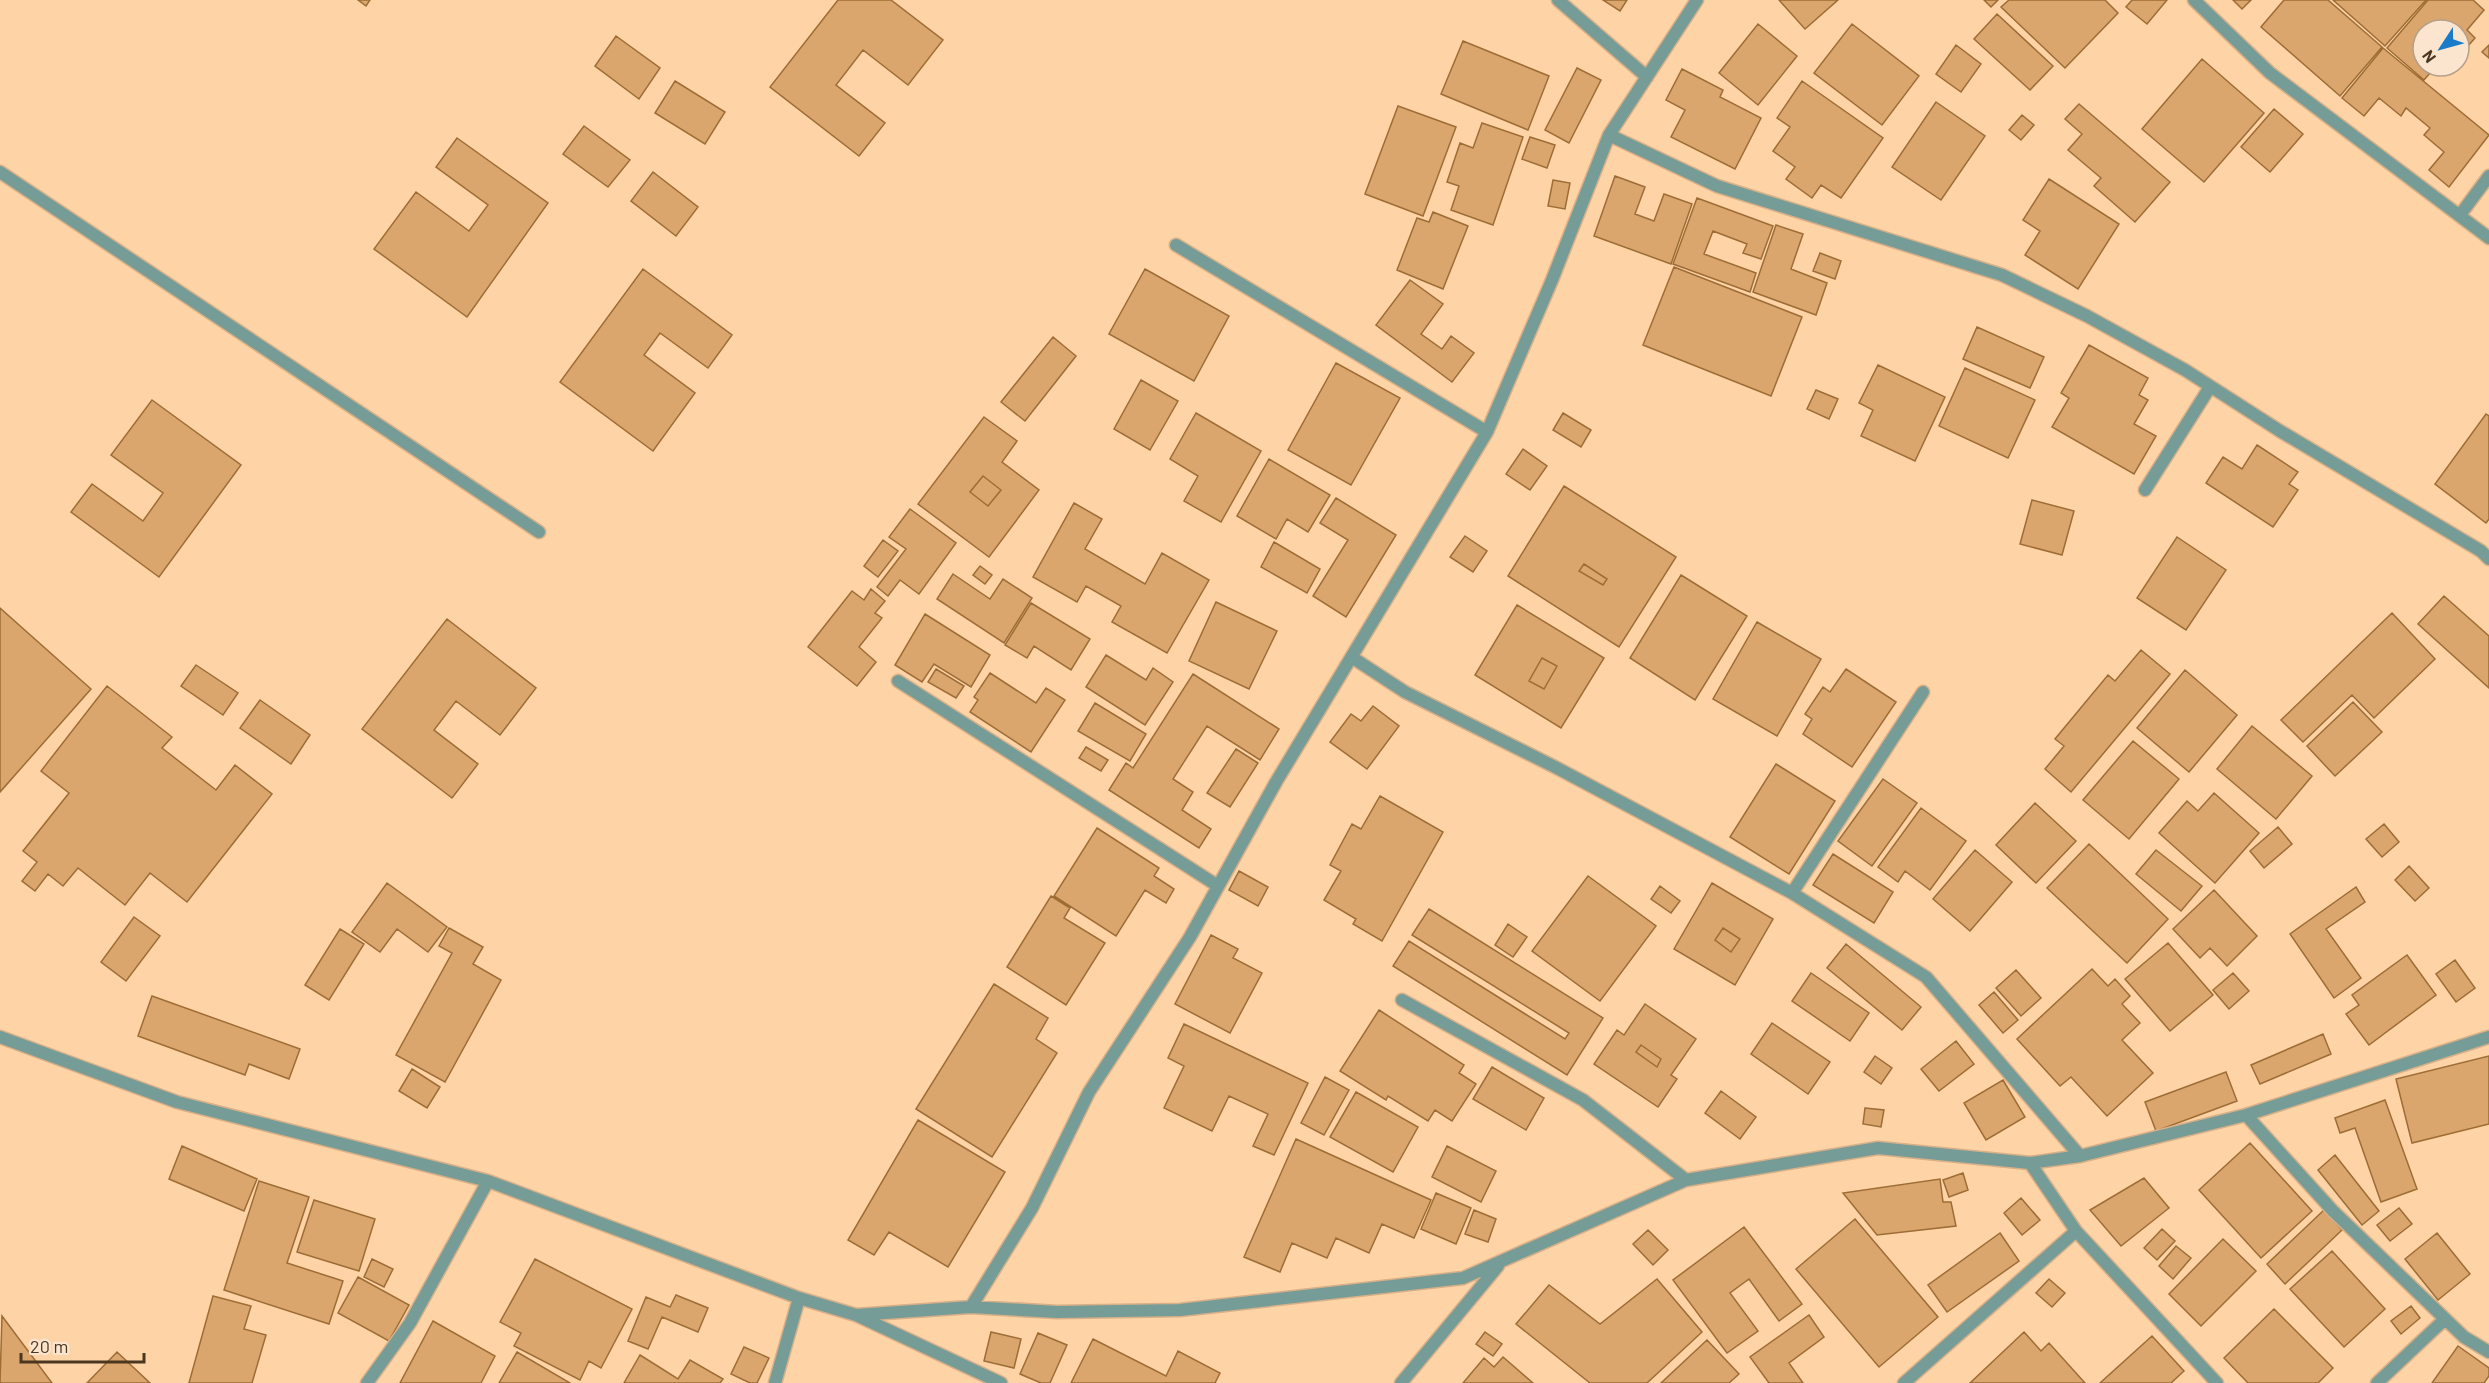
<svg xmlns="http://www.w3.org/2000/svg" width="2489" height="1383" viewBox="0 0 2489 1383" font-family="Barlow,sans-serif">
<rect width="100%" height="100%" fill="#fed3a6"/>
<path fill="#daa66e" stroke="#9d6d35" stroke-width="1.5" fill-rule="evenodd" d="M358,0H370L366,6Z
M838,0H891L943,40L908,85L863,50L836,85L885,123L859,156L770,87Z
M1603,0H1627L1620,11Z
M1779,0H1838L1805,29Z
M1984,0H1998L1991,7Z
M2009,0H2105L2118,13L2065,68L2001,7Z
M2132,0H2167L2147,24L2126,7Z
M2233,0H2251L2242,9Z
M2284,0H2328L2382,47L2340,96L2261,27Z
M2333,0H2426L2385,46Z
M2428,0H2473L2484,10L2467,30L2475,38L2459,56V30H2423V66H2450L2444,74L2436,66L2424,80L2387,48Z
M1997,14L2053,66L2030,90L1974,39Z
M1758,24L1797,56L1758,105L1719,73Z
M1852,24L1919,76L1882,125L1814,73Z
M616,36L660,68L639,99L595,66Z
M1463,41L1549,76L1528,130L1441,94Z
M1956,45L1981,64L1961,92L1936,74Z
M2489,45V58L2482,52Z
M2383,48L2489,135L2449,187L2429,170L2444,152L2424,135L2430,128L2406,108L2401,116L2379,98L2364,116L2342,98Z
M2202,59L2264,113L2204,182L2142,129Z
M1577,68L1601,80L1569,143L1545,130Z
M1682,69L1723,90L1720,97L1761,118L1735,169L1671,137L1685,110L1666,100Z
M675,81L725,112L705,144L655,113Z
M1802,81L1883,138L1841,198L1821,185L1812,198L1786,179L1795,167L1773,151L1790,127L1777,118Z
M1936,102L1985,136L1941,200L1892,167Z
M2079,104L2170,182L2135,222L2094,186L2101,178L2068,150L2082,134L2065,119Z
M1398,106L1456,127L1423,216L1365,194Z
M2274,109L2303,134L2270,172L2241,147Z
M2022,115L2034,125L2021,140L2009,130Z
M1482,123L1523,137L1493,225L1451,210L1459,186L1447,182L1460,143L1473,148Z
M584,126L630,160L608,187L563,154Z
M1530,137L1555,145L1547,168L1522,159Z
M457,138L548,203L467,317L374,249L416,192L469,231L488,205L436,167Z
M653,172L698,207L676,236L631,201Z
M1615,176L1645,187L1635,214L1654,221L1664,194L1692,204L1671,264L1594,236Z
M2049,179L2119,224L2078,289L2025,255L2040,231L2023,220Z
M1553,180L1570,183L1565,209L1548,206Z
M1697,198L1773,226L1761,259L1743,253L1747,244L1713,231L1704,254L1756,273L1750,292L1673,264Z
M1433,212L1468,226L1443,289L1397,270L1417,218L1429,222Z
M1776,225L1803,234L1791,269L1827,283L1816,315L1753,292Z
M1820,253L1841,261L1835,279L1813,271Z
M1674,267L1802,317L1771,396L1643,345Z
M643,269L732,335L708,368L660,333L644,355L695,393L653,451L560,382Z
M1145,269L1229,316L1194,381L1109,334Z
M1410,280L1443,304L1421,334L1442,349L1451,336L1474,353L1452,382L1376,325Z
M1977,327L2044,357L2030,388L1963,359Z
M1053,337L1076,356L1025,421L1001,402Z
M2089,345L2148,378L2139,395L2148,400L2134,424L2156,436L2134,474L2052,427L2069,398L2061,393Z
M1336,363L1400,398L1351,485L1288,450Z
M1878,365L1945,397L1915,461L1861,436L1873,410L1859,403Z
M1965,368L2035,400L2008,458L1939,426Z
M1141,380L1178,401L1150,450L1114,429Z
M1816,390L1838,399L1829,419L1807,409Z
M152,400L241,465L159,577L71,512L92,484L143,521L163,493L111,455Z
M1196,413L1261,451L1221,522L1184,501L1198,476L1170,459Z
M1563,413L1591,430L1581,447L1553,430Z
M2486,414L2489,416V519L2486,523L2435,484Z
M984,417L1017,441L1002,462L1039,490L989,557L918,504ZM983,476L1001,490L988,506L970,492Z
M2257,445L2298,472L2289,484L2298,490L2273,527L2206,483L2223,457L2242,469Z
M1523,449L1547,466L1530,490L1506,474Z
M1269,459L1330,495L1308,532L1287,519L1276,539L1237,516Z
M983,476L1001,490L988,506L970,492Z
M1564,486L1676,557L1619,647L1508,576ZM1584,564L1607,579L1603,585L1579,571Z
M1336,498L1396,535L1346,617L1313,596L1348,540L1320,523Z
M2032,500L2074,511L2062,555L2020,544Z
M1074,503L1102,519L1085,549L1145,584L1162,553L1209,580L1167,653L1112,622L1121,606L1086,586L1077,602L1033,577Z
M910,509L956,543L919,594L900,580L888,596L877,587L906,549L889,537Z
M1465,536L1487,551L1473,572L1450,557Z
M2177,537L2226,570L2186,630L2137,598Z
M883,540L898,551L878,577L864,566Z
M1274,542L1320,569L1307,593L1261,567Z
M1584,564L1607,579L1603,585L1579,571Z
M980,566L992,575L985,584L973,575Z
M953,574L990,599L1003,579L1032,598L1004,643L937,599Z
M1681,575L1747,616L1695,700L1630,658Z
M871,589L885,601L875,613L882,618L859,647L876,662L857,686L808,647L852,591L864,600Z
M2444,596L2489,636V688L2418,624Z
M1216,602L1277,631L1249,689L1189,661Z
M1031,603L1090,639L1071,670L1034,646L1027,658L1005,645Z
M1517,605L1604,658L1561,728L1475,675ZM1542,658L1557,666L1544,689L1529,681Z
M0,608L91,689L0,792Z
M2392,613L2435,659L2374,718L2352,695L2303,742L2281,720Z
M925,614L990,655L971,687L934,664L922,682L895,665Z
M447,619L536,688L500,735L456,701L434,730L478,764L452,798L362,729Z
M1757,622L1821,659L1777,736L1713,699Z
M2141,650L2170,674L2071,792L2045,769L2064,746L2055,739L2108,675L2115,681Z
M1106,655L1146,680L1153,668L1173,682L1145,725L1086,687Z
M1542,658L1557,666L1544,689L1529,681Z
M196,665L238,693L223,715L181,686Z
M936,669L964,686L956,698L928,682Z
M1846,669L1896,702L1852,767L1803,734L1812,719L1805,714L1823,687L1830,692Z
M2185,670L2237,715L2189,772L2137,728Z
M990,673L1036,703L1046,688L1065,700L1031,752L970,712L978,700L974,697Z
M1193,674L1279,729L1260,760L1207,726L1173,779L1193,792L1182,810L1211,829L1199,848L1109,790L1126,763L1133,768Z
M107,686L172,737L162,748L216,790L235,765L272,794L187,902L150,873L125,905L78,868L63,886L48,874L35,891L22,881L37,862L23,851L69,793L41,771Z
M260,700L310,735L291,764L240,728Z
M2353,702L2382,732L2335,776L2307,746Z
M1095,703L1146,734L1130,761L1078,731Z
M1373,706L1399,726L1367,769L1330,742L1351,714L1361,721Z
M2252,726L2312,776L2276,819L2217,769Z
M2133,741L2179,779L2129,839L2083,800Z
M1086,747L1108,760L1101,771L1079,758Z
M1236,749L1258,763L1230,807L1207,793Z
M1776,764L1835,801L1789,874L1730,837Z
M1883,779L1917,803L1872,866L1838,841Z
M2214,793L2259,833L2215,883L2159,833L2187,801L2198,811Z
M1380,796L1443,832L1382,941L1353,924L1356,919L1324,900L1341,871L1330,865L1352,824L1361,829Z
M2035,803L2076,841L2036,883L1996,845Z
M1921,808L1966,841L1930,890L1905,871L1898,882L1878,867Z
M2384,824L2399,842L2382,857L2366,839Z
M2278,827L2292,844L2264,868L2250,851Z
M1097,828L1159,868L1154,876L1174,889L1166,903L1145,890L1116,936L1054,896Z
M2089,844L2168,919L2127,963L2047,888Z
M1975,850L2012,882L1970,931L1933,899Z
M2156,850L2202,886L2181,911L2136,874Z
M1833,854L1893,892L1874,923L1813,885Z
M2409,866L2429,888L2415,901L2395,880Z
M1239,871L1268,887L1258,906L1229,890Z
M1588,876L1656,926L1600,1001L1532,951Z
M387,883L447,927L428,952L397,929L380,952L352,932Z
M1712,883L1773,919L1735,985L1674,949ZM1723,928L1740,939L1731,952L1715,940Z
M1660,886L1680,901L1671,913L1651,899Z
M2356,887L2365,902L2326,929L2361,978L2334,998L2290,934Z
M2214,890L2257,936L2227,966L2210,948L2200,958L2173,929Z
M1051,896L1070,908L1064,918L1105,943L1066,1005L1007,967Z
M1429,909L1603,1018L1567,1075L1393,966L1409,941L1565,1039L1569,1033L1412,935Z
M134,917L160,936L126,981L101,962Z
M1508,924L1527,937L1513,957L1495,945Z
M449,928L483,947L473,964L501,980L445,1082L396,1055L452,953L439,946Z
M1723,928L1740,939L1731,952L1715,940Z
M340,929L364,944L329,1000L305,985Z
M1211,935L1238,949L1233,958L1262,973L1230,1033L1175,1004Z
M2168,943L2213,995L2170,1031L2125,979Z
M1846,944L1921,1007L1902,1030L1827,968Z
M2407,955L2436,995L2369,1045L2346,1014L2359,1005L2352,995Z
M2455,960L2475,988L2456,1002L2436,974Z
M2092,969L2108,986L2115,979L2130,996L2122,1004L2140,1023L2122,1040L2153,1073L2107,1116L2071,1077L2060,1086L2017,1039Z
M2016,970L2041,998L2021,1016L1996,988Z
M1811,973L1869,1013L1850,1041L1792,1001Z
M2233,973L2249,991L2229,1009L2213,990Z
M994,984L1048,1018L1036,1039L1057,1053L992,1157L916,1109Z
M1994,992L2018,1020L2003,1033L1979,1005Z
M152,996L300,1049L289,1079L249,1064L245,1075L138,1036Z
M1645,1004L1696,1039L1671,1075L1677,1079L1658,1107L1594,1064L1617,1030L1624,1035ZM1641,1045L1661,1059L1657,1067L1636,1052Z
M1379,1010L1464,1065L1459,1073L1476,1084L1452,1121L1435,1110L1428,1121L1388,1096L1386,1100L1340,1071Z
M1772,1023L1830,1062L1808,1094L1751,1054Z
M1184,1024L1308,1083L1274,1155L1253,1146L1268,1114L1229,1096L1212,1131L1164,1108L1184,1066L1168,1058Z
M2323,1034L2331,1054L2260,1084L2251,1065Z
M1956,1041L1974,1064L1939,1091L1921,1069Z
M1641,1045L1661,1059L1657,1067L1636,1052Z
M1875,1056L1892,1068L1881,1084L1864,1072Z
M2489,1056V1124L2412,1143L2396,1079Z
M1492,1067L1544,1098L1526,1130L1473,1099Z
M412,1069L440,1087L427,1108L399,1091Z
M2226,1072L2237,1101L2156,1131L2145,1102Z
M1325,1077L1349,1090L1324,1135L1301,1123Z
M2003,1080L2025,1117L1986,1140L1964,1103Z
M1721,1091L1756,1117L1740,1139L1705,1113Z
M1356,1092L1418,1127L1393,1172L1330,1137Z
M2385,1100L2417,1189L2381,1202L2355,1128L2340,1133L2335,1118Z
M1865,1108L1884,1110L1881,1127L1863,1124Z
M918,1120L1005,1172L948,1267L889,1232L874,1255L848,1240Z
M1296,1139L1431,1200L1414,1238L1382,1224L1369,1253L1336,1238L1327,1258L1292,1243L1280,1272L1244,1257Z
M2250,1143L2312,1211L2261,1258L2199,1190Z
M182,1146L257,1179L244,1211L169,1179Z
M1447,1146L1496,1171L1481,1202L1432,1177Z
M2335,1155L2379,1211L2362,1225L2318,1170Z
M1963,1173L1968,1190L1949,1197L1943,1180Z
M2144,1178L2169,1208L2121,1246L2090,1210Z
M1940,1179L1943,1202H1951L1956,1226L1877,1235L1843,1193Z
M259,1181L309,1197L287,1263L343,1281L329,1324L224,1290Z
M1436,1193L1471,1208L1456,1244L1421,1229Z
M2021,1198L2040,1220L2022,1235L2004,1213Z
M314,1200L375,1219L359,1271L297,1252Z
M2399,1208L2412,1224L2390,1241L2377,1225Z
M1474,1210L1496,1219L1488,1242L1465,1234Z
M2324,1210L2342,1230L2285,1284L2267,1264Z
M1855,1219L1938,1317L1879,1367L1796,1269Z
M1744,1227L1802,1304L1779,1321L1749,1279L1730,1293L1758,1331L1727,1353L1673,1280Z
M2162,1229L2175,1241L2157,1260L2144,1248Z
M1648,1230L1668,1250L1653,1265L1633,1244Z
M2000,1233L2019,1261L1947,1312L1928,1285Z
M2437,1233L2470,1274L2438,1300L2405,1259Z
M2223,1239L2256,1271L2201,1326L2169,1294Z
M2176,1246L2191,1258L2173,1279L2159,1266Z
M2332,1251L2385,1309L2344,1347L2290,1289Z
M372,1259L393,1269L384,1287L364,1277Z
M535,1259L632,1309L601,1368L589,1361L580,1380L514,1346L521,1333L500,1322Z
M358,1277L409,1305L389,1341L338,1313Z
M1657,1279L1702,1332L1647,1383H1590L1516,1324L1549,1285L1600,1324Z
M2049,1279L2065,1293L2052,1307L2036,1293Z
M676,1295L708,1308L698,1332L662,1317L648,1349L628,1341L646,1297L670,1307Z
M213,1296L251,1306L244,1329L266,1335L252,1383H189Z
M2411,1306L2420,1318L2401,1334L2391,1321Z
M2274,1309L2333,1368L2318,1383H2248L2224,1358Z
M1809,1315L1824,1337L1789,1363L1803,1383H1769L1750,1357Z
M2,1316L52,1383H0Z
M433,1321L495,1356L481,1383H400Z
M991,1332L1021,1339L1014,1368L984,1361Z
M1485,1332L1502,1344L1493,1356L1476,1344Z
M2024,1332L2041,1351L2049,1343L2085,1383H1970Z
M1038,1333L1067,1345L1050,1383H1041L1020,1374Z
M2152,1336L2184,1371L2171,1383H2100Z
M1093,1339L1166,1376L1178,1351L1220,1373L1215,1383H1071Z
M1707,1340L1739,1374L1729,1383H1661Z
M2458,1346L2489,1368V1376L2484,1383H2432Z
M744,1347L769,1358L757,1383H750L731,1374Z
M117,1352L150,1383H87Z
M517,1352L570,1383H499Z
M640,1355L678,1379L690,1360L723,1379L720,1383H624Z
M1503,1357L1533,1383H1463L1484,1358L1494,1367Z"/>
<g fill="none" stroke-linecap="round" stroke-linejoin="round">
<g stroke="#d7b088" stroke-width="15">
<path id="street" d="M1558,0L1647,77
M2194,0L2270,73L2489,238
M1609,135L1717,186L2002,275L2087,316L2185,370L2280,431L2481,551L2489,559
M0,172L539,532
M2460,215L2489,176
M1176,245L1487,432
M2145,490L2210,387
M1353,658L1405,692L1555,767L1792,893L1926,977L2080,1156
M898,681L1218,886
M1792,893L1923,692
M1402,1000L1583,1100L1686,1180
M0,1037L177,1102L488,1181L799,1298L856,1315L1001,1383
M2246,1115L2333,1211L2464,1337L2489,1352
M2030,1163L2076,1231L2217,1383
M971,1307L1032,1208L1089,1092L1190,937L1276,782L1487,432L1552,280L1609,135L1697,0
M856,1315L971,1307L1057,1312L1180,1310L1463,1278L1686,1180L1878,1148L2030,1163L2080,1156L2246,1115L2489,1037
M367,1383L410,1323L488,1181
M775,1383L799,1298
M1401,1383L1498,1266
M1904,1383L2076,1231
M2377,1383L2445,1319"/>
</g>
<use href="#street" stroke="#769c98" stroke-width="12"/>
</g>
<g transform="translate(2441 48) rotate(234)"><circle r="28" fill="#fbe5cf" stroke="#b59f89" stroke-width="1.5"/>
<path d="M0-4.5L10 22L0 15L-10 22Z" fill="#1a7cc8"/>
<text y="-9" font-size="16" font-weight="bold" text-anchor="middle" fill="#4b361f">N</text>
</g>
<path d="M21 1353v9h123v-9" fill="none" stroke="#4b361f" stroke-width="3"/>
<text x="30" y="1353" font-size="18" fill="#4b361f" stroke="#fbe5cf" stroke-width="4.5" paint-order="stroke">20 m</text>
</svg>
